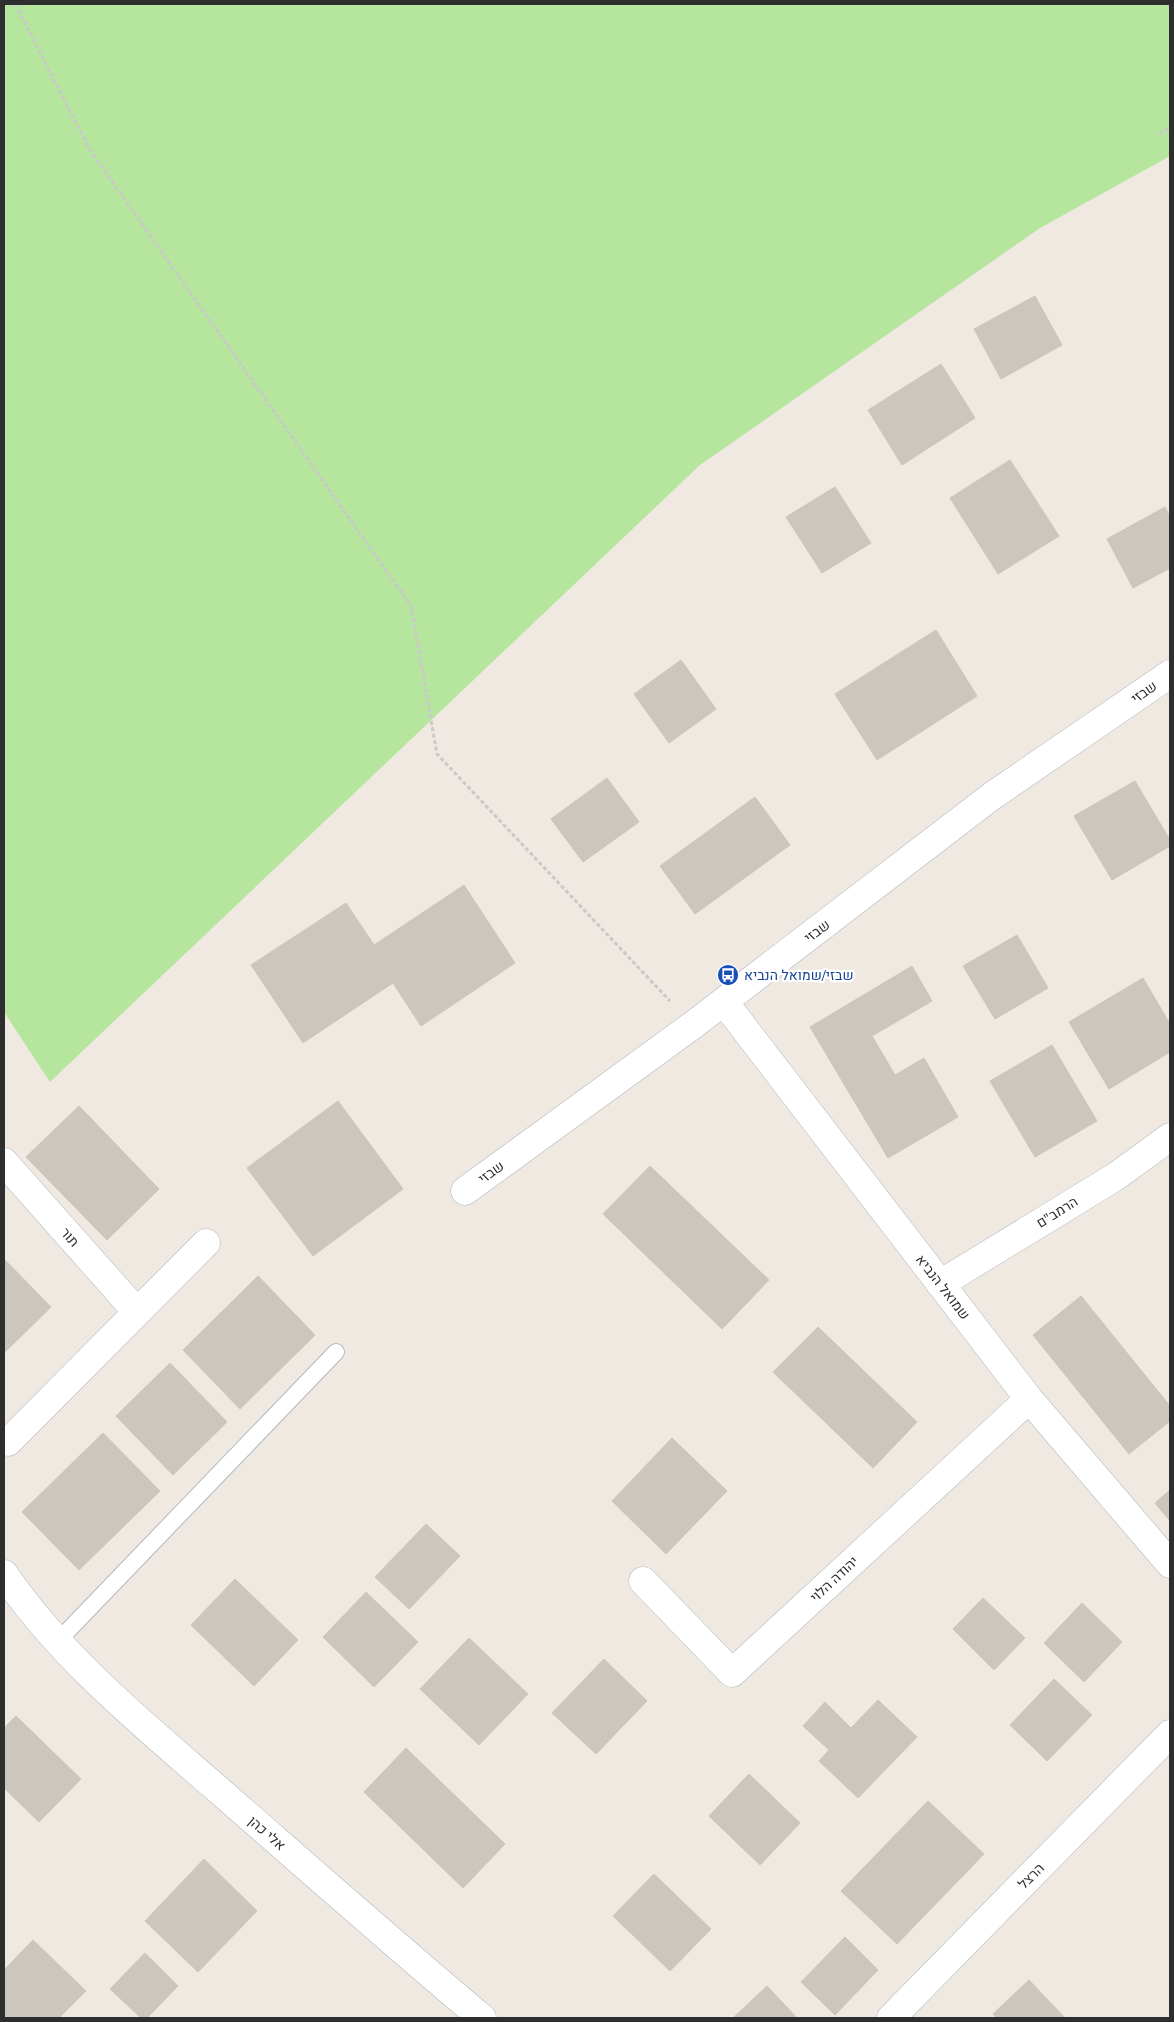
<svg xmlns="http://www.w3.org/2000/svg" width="1174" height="2022" viewBox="0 0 1174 2022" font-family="Mulish,Heebo,sans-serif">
<rect width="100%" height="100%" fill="#efe9e1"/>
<path fill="#b6e59e" d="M4,4H1170V156L1040,228L700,465L50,1082L4,1012Z"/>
<path fill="#cbc7bf" stroke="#cbc5ba" d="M1035,296L1062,345L1001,379L974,329Z
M941,364L975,418L902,465L868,410Z
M1010,460L1059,536L998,574L950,498Z
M835,487L871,543L822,573L786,517Z
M1165,507L1170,517V568L1133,588L1107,539Z
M936,630L977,696L877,760L835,694Z
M681,660L716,709L669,743L634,694Z
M607,778L639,822L583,862L551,819Z
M1135,781L1170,840V846L1112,880L1074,816Z
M755,797L790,845L695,914L660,866Z
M464,885L515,963L421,1026L393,983L303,1043L251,965L346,903L374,945Z
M1017,935L1048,988L995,1019L963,966Z
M912,966L932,1001L872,1036L895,1075L924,1058L958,1117L888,1158L810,1027Z
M1143,978L1170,1024V1052L1109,1089L1069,1022Z
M1052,1045L1097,1121L1035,1157L990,1081Z
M338,1101L403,1189L313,1256L247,1168Z
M79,1106L159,1189L107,1240L26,1157Z
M650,1166L769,1280L722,1329L603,1214Z
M4,1259L51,1307L4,1353Z
M258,1276L315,1335L240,1409L183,1350Z
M1081,1296L1170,1406V1421L1129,1454L1033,1335Z
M818,1327L917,1422L873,1468L773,1372Z
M170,1363L227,1422L173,1475L116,1416Z
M103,1433L160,1491L79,1570L22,1512Z
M672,1438L727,1491L666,1554L612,1501Z
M1170,1490V1521L1155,1503Z
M426,1524L460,1556L409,1609L375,1577Z
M235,1579L298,1640L254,1686L191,1625Z
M366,1592L418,1642L374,1687L323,1637Z
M983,1598L1025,1638L994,1670L953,1629Z
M1082,1603L1122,1642L1084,1682L1044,1643Z
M469,1638L528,1694L479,1745L420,1689Z
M604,1659L647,1701L596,1754L552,1713Z
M1054,1679L1092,1715L1047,1761L1010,1725Z
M878,1700L917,1737L858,1798L819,1761L829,1750L803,1726L825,1702L851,1728Z
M16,1716L81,1779L39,1822L4,1788V1728Z
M406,1748L505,1844L463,1888L364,1792Z
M749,1774L800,1823L760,1865L709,1816Z
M928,1801L984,1854L897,1944L841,1891Z
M204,1859L257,1911L198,1972L145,1921Z
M654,1874L711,1929L670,1971L613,1916Z
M845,1937L878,1970L835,2015L801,1982Z
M33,1940L86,1991L59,2018H4V1970Z
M145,1953L178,1986L147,2018H141L110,1989Z
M1029,1980L1065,2018H997L993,2014Z
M767,1986L797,2018H733Z"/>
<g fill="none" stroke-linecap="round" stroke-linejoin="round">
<g stroke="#b4b7c1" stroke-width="18">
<path id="service" d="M57,1642L336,1352"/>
</g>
<g stroke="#b4b7c1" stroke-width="29">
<path id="minor" d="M724,1002L1029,1399L1170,1564
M4,1162L137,1312
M465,1191L693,1025L992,796L1170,674
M940,1284L1115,1177L1170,1137
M8,1442L206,1243
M4,1574C63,1660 144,1725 222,1793C308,1868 394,1944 482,2018
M643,1581L732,1673L1029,1399"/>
</g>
<g stroke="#b4b7c1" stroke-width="29">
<path id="tertiary" d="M891,2018L1170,1734"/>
</g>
<path stroke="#c9c9c9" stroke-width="3" stroke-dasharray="4 2.5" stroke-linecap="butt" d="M15,4L90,150L411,606L437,754L670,1001
M1159,134L1170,128"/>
<use href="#service" stroke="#fff" stroke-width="16"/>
<use href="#minor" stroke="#fff" stroke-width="28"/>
<use href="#tertiary" stroke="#fff" stroke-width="28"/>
</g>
<defs>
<g id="bus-disc" transform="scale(1.125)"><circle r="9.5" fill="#1a4fb4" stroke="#fff"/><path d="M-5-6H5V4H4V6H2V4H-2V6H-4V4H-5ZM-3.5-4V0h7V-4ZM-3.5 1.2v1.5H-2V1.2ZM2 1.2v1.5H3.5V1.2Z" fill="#fff"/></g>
</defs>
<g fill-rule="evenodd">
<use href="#bus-disc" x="728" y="975"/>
</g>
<g text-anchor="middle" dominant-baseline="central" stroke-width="4.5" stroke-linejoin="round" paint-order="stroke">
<g font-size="14" fill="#2e2e2e" stroke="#fff">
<text transform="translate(1144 692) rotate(-35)">שבזי</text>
<text transform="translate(817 931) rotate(-37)">שבזי</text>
<text transform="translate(491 1172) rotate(-36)">שבזי</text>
<text transform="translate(1057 1212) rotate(-32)">הרמב"ם</text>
<text transform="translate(70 1237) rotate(48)">תור</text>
<text transform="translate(943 1287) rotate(52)">שמואל הנביא</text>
<text transform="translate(834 1579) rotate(-43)">יהודה הלוי</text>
<text transform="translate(267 1833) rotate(41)">אלי כהן</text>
<text transform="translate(1031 1876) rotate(-45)">הרצל</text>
</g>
<g font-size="14" fill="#164399" stroke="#fff" text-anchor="start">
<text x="744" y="975">שבזי/שמואל הנביא</text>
</g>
</g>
<rect width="1174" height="2022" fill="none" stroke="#2e2e2e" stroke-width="10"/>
</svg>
